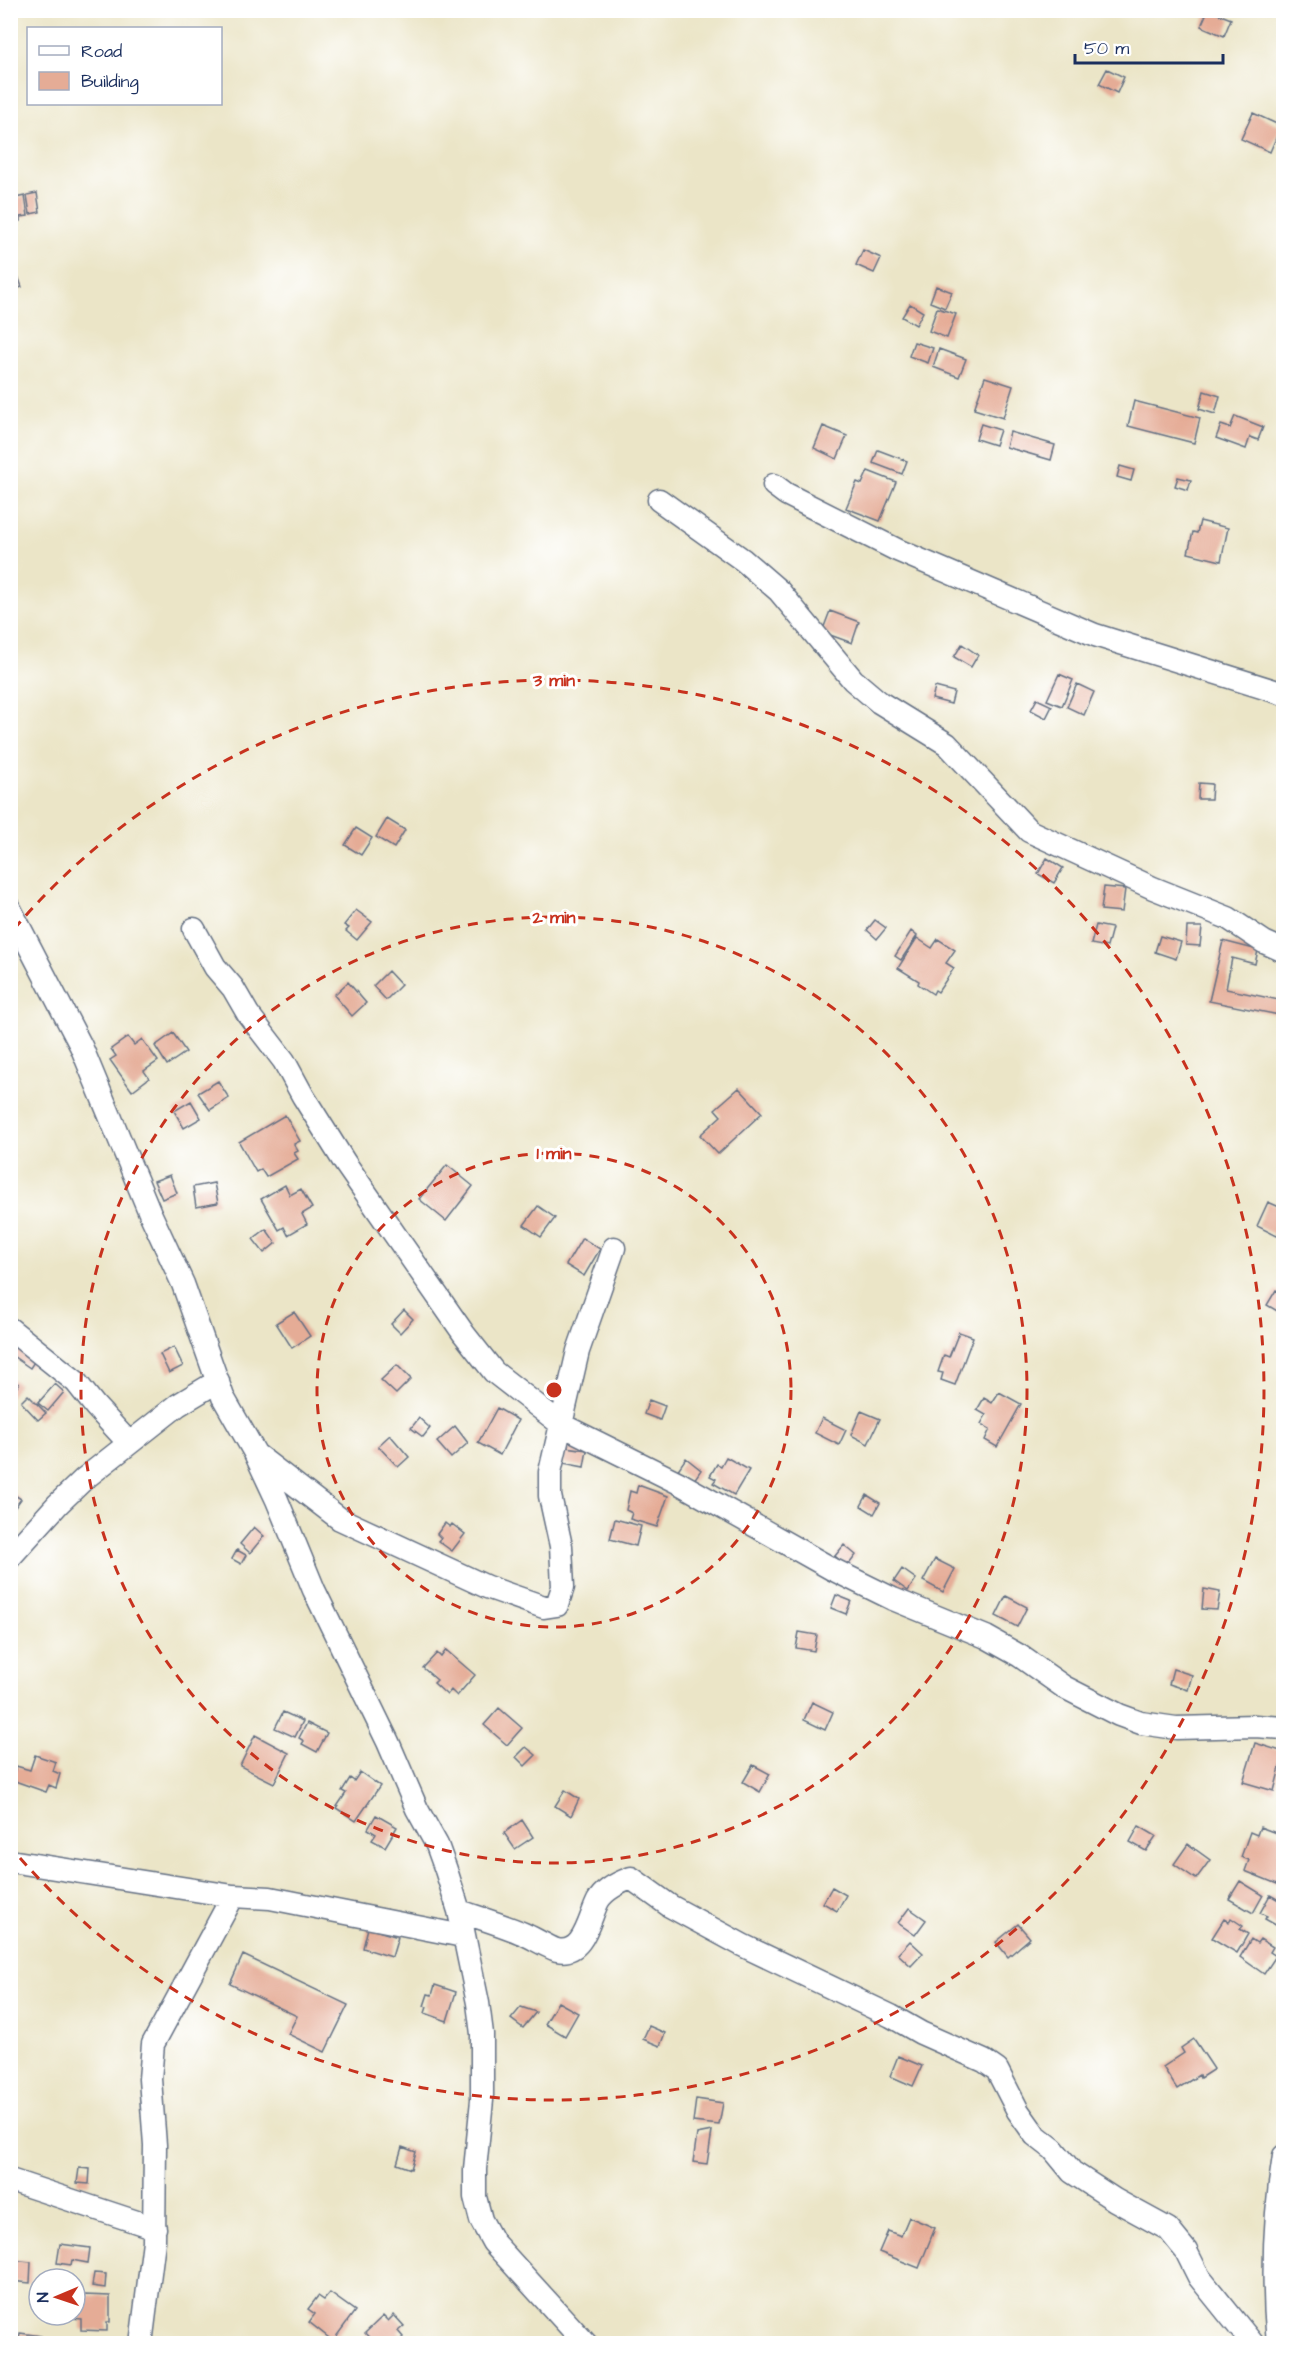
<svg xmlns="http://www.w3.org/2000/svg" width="1294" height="2354" viewBox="0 0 1294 2354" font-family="'Architects Daughter',sans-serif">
<rect width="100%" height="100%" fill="#fff"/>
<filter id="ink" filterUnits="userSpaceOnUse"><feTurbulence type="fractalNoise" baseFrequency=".0167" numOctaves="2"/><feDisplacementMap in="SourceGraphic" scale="12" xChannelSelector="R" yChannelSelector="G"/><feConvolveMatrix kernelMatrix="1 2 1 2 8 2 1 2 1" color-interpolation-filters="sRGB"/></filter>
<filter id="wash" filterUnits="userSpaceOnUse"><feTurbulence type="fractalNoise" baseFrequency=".008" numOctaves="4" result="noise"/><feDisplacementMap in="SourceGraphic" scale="24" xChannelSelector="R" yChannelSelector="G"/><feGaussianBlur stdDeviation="1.35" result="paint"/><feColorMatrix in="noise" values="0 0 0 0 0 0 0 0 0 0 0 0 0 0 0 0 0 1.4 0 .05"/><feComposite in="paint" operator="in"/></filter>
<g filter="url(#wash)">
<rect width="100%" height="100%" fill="#ebe5c7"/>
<g id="blocks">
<path fill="#e5ac96" d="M1208,10L1231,19L1224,36L1201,26Z
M1107,69L1124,77L1117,93L1099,84Z
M1253,113L1281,126L1270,152L1241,139Z
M37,193L40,212L30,214L27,195Z
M25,196L28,216L20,217V221L10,222V199Z
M863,250L881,258L874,273L856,265Z
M13,262L22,287L10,291V263Z
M936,286L952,292L945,308L930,302Z
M910,304L923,312L916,325L902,317Z
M937,308L956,314L947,338L929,331Z
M914,342L933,348L928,363L909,356Z
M939,349L966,359L959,377L933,367Z
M985,377L1013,386L1003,418L974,409Z
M1204,391L1220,396L1215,414L1199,409Z
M1134,401L1200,418L1194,443L1128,426Z
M1235,416L1263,427L1258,440L1250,437L1246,449L1216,438L1221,425L1230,428Z
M981,424L1000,430L995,445L976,439Z
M823,426L847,436L837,459L814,448Z
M1010,432L1055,445L1051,460L1006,447Z
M878,450L907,461L902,474L873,463Z
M1120,466L1134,470L1131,481L1117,477Z
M868,471L896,482L880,521L846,508L857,482L862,484Z
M1178,477L1191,480L1188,490L1175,486Z
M1200,521L1228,528L1221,561L1188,553L1193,532L1197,533Z
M830,611L859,622L852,643L822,632Z
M962,644L978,655L971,667L954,657Z
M1059,674L1073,680L1062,706L1047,700Z
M1077,684L1094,692L1084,715L1067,707Z
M935,687L954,692L951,704L932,699Z
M1037,699L1052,706L1046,718L1031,710Z
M1199,783L1212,784L1211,799H1198Z
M387,819L405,830L394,848L376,837Z
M356,828L372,838L361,855L345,845Z
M1047,858L1063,868L1054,883L1038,874Z
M1104,887L1125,889L1122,912L1101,910Z
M356,910L372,922L357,940L346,931L349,928L344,925Z
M875,920L886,928L877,939L867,930Z
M1096,925L1112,928L1107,947L1091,944Z
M1187,927H1202L1200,946L1186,945Z
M911,931L917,936L901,960L895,956Z
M1160,936L1181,942L1176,959L1155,952Z
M917,938L932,948L938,939L955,950L946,963L954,968L938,992L935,990L933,994L918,984L919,981L898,968Z
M1223,941L1258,950L1255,964L1232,958L1226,989L1284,1001V1016L1209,1001Z
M388,971L401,985L386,1000L373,986Z
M348,982L366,1003L352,1016L334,995Z
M173,1033L186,1052L167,1065L155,1046Z
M128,1037L134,1045L142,1039L158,1061L144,1071L149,1078L132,1091L110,1060L116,1056L111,1049Z
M218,1081L229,1098L210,1110L198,1093Z
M739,1088L762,1113L718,1154L700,1135L721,1116L715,1109Z
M191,1101L201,1118L184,1128L174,1111Z
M285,1115L300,1141L294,1144L298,1151L294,1153L298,1159L266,1177L261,1169L256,1172L239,1142Z
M447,1165L473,1186L446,1221L419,1199Z
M170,1175L177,1193L162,1199L154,1181Z
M214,1183L218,1203L196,1207L193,1187Z
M285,1185L290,1195L301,1189L312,1208L302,1214L307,1224L288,1235L284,1227L279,1230L261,1199Z
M1268,1202L1284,1209V1221L1277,1236L1257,1226Z
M538,1206L555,1218L541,1237L524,1225Z
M266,1229L276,1243L264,1253L253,1239Z
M582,1238L600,1249L584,1276L566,1265Z
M1276,1290L1284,1295V1315L1267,1305Z
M404,1310L413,1319L400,1333L391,1324Z
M294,1312L310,1336L292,1348L276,1323Z
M959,1332L973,1337L955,1385L941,1380L943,1373L938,1372L944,1355L949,1357Z
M10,1336L38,1356L30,1368L10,1354Z
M174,1347L183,1366L169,1373L160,1354Z
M397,1365L411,1379L396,1394L381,1380Z
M10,1378L19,1384L10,1397Z
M55,1384L64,1392L48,1411L38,1403Z
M999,1392L1021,1404L997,1447L985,1440L990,1429L981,1424L986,1415L977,1410L984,1398L992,1403Z
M28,1395L46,1413L38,1420L21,1402Z
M649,1400L665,1406L660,1420L644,1414Z
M497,1408L518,1420L500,1455L478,1443Z
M861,1411L880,1419L868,1444L851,1435Z
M419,1418L430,1428L423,1437L411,1428Z
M822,1418L846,1430L839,1445L815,1433Z
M455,1426L468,1443L451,1458L437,1442Z
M390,1435L409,1457L398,1467L378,1446Z
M566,1447L587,1450L584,1467L563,1463Z
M726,1457L749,1470L734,1495L713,1483L716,1479L710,1476L717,1464L721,1466Z
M686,1458L701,1470L692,1483L677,1471Z
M638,1485L668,1496L657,1527L630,1519L632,1513L626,1510L630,1491L636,1493Z
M10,1492L21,1499L10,1514Z
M867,1495L880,1503L874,1514L861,1506Z
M615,1519L641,1526L636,1546L610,1539Z
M445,1523L450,1527L452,1524L465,1534L452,1551L438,1541L441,1538L437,1534Z
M254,1527L264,1536L250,1553L240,1544Z
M844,1545L856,1555L847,1567L835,1556Z
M237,1550L246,1555L241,1564L232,1559Z
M935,1559L955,1569L943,1592L923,1581Z
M902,1569L916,1579L908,1591L894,1581Z
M1204,1589L1220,1592L1217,1610L1202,1609Z
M836,1595L851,1601L846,1614L831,1608Z
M1006,1596L1027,1607L1017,1627L996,1616Z
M799,1632L817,1635L814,1651L796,1648Z
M446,1650L475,1675L457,1696L451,1690L447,1695L434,1683L437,1680L423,1668L437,1653L441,1657Z
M1173,1669L1192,1675L1188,1690L1169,1684Z
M812,1702L833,1712L825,1730L804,1720Z
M499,1708L522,1728L507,1745L484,1725Z
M283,1712L303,1721L295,1737L275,1728Z
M307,1723L327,1733L317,1752L302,1744L304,1741L299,1738Z
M255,1735L289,1753L274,1783L240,1766Z
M1255,1743L1284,1752L1274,1791L1243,1782Z
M526,1747L536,1755L525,1766L516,1757Z
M35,1755L56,1762L53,1771L60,1774L56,1788L49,1785L46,1792L12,1780L16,1766L30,1770Z
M753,1765L770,1774L760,1792L743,1782Z
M360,1772L380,1786L356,1821L336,1808L346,1793L342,1791L350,1778L354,1781Z
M565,1790L579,1799L571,1816L555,1806Z
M376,1815L397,1827L385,1847L372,1840L376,1834L368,1829Z
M522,1820L533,1837L515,1849L504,1833Z
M1139,1826L1156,1836L1146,1851L1130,1842Z
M1260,1827L1284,1836V1866L1277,1884L1245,1871L1249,1860L1241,1857L1250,1832L1257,1835Z
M1188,1844L1210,1860L1196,1879L1174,1864Z
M1240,1881L1263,1895L1253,1913L1229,1899Z
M832,1887L846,1895L837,1911L823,1903Z
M1270,1895L1284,1903V1926L1281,1928L1265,1919L1267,1916L1260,1913Z
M909,1908L926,1920L915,1935L898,1923Z
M1231,1918L1243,1926L1240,1929L1248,1934L1237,1953L1212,1938L1224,1919L1229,1922Z
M1018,1924L1030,1938L1008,1957L996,1942Z
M368,1928L398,1937L392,1957L363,1948Z
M1251,1939L1257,1943L1260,1939L1273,1947L1270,1952L1276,1956L1264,1974L1240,1957Z
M910,1941L923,1953L911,1966L898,1954Z
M243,1955L348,2005L325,2052L288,2034L297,2016L230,1984Z
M435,1985L456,1992L447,2021L425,2013L427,2007L424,2006L428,1994L432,1995Z
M558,2002L578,2013L565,2036L545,2024Z
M521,2007L536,2012L523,2028L511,2019Z
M649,2026L665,2033L660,2046L643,2039Z
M1194,2039L1214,2069L1200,2078L1199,2075L1177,2089L1163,2067L1184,2053L1181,2048Z
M898,2056L922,2066L913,2086L890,2076Z
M696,2099L723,2103L719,2125L693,2122Z
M712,2131L707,2164L693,2162L697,2134Z
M402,2147L416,2152L411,2169L397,2164Z
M79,2168L90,2169L89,2184L77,2183Z
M909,2217L935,2228L919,2268L879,2252L888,2231L901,2236Z
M60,2244L90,2248L88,2263L72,2260L71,2265L57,2263Z
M10,2260L31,2262L30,2283L10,2281Z
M94,2273L106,2274L105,2288L92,2286Z
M330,2293L355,2311L333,2341L309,2322L315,2314L308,2309L318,2296L324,2300Z
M84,2295L110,2296V2322H107V2331L81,2330V2319L73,2318V2315H75V2302L84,2303Z
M394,2315L404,2326L398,2331L403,2337L397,2344H375L365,2333L383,2316L388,2321Z
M20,2333L41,2336L40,2344H18Z"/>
</g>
</g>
<g filter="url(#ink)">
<use href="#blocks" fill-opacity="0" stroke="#646f83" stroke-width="1.5"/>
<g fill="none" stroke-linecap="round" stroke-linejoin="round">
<g stroke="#646f83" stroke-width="25">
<path id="minor" d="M774,485L786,494L897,550L1095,635L1284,694
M659,500L743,560L779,591L853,680L879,702L947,744L1029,831L1153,888L1228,918L1264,942L1284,951
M10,909L81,1046L150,1213L183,1284L223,1397L255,1453L277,1500L314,1590L388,1742L417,1809L437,1845L446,1870L459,1911L478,2003L482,2034V2100L475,2169V2197L481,2220L493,2242L586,2344
M194,929L215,967L233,988L248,1014L284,1061L303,1096L345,1163L464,1334L494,1372L562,1425L679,1483L832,1569L893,1599L986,1637L1020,1656L1064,1687L1119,1715L1141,1723L1176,1728L1255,1726L1284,1728
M10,1329L76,1382L95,1406L129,1443
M258,1456L340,1519L487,1587L544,1607L557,1605L563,1587L561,1546L550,1496V1472L578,1351L614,1248
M10,1557L58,1504L84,1479L178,1405L218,1381
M10,1861L233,1896
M459,1911C480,1918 503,1925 524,1934C531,1937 552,1949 557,1950C584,1956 589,1918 598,1901C604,1890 620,1882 631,1878L670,1906L742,1945L891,2016L921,2033L984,2061L997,2070L1018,2111L1035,2135L1053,2149L1072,2172L1115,2200L1168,2229L1186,2251L1199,2277L1253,2344
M10,2180L155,2228
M141,2344L154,2241L155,2145L150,2079L153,2044L233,1896L270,1898L463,1936
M1278,2344C1272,2281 1274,2217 1284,2156"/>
</g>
<use href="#minor" stroke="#fff" stroke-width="22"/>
</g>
</g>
<g fill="none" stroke="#c8321e" stroke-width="3" stroke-dasharray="10 8">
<circle cx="554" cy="1390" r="237"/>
<circle cx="554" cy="1390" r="473"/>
<path d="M14 929A710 710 0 1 1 14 1851"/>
</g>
<circle cx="554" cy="1390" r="9" fill="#c8321e" stroke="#fff" stroke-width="3"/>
<g font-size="18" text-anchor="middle" font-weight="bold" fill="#c8321e" stroke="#fff" stroke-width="6" stroke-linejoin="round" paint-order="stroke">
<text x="554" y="686">3 min</text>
<text x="554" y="923">2 min</text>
<text x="554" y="1159">1 min</text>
</g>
<rect width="1294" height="2354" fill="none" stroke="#fff" stroke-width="36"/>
<rect x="27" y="27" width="195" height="78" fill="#ffffff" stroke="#a4acbf" stroke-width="1.5"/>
<rect x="39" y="46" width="30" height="9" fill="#ffffff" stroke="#a4acbf" stroke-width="1.5"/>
<text x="81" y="57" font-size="18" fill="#1b2f5e">Road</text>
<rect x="39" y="72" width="30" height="18" fill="#e5ac96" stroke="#a4acbf" stroke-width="1.5"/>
<text x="81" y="87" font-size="18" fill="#1b2f5e">Building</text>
<g transform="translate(57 2297) rotate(268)"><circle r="28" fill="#ffffff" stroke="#a4acbf" stroke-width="1.5"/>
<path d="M0-4.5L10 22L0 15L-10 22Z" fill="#c8321e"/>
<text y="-9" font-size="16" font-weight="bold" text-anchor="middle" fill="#1b2f5e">N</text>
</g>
<path d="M1075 54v9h148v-9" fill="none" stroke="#1b2f5e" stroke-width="3"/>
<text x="1084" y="54" font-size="18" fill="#1b2f5e" stroke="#ffffff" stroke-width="4.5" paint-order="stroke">50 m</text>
</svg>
